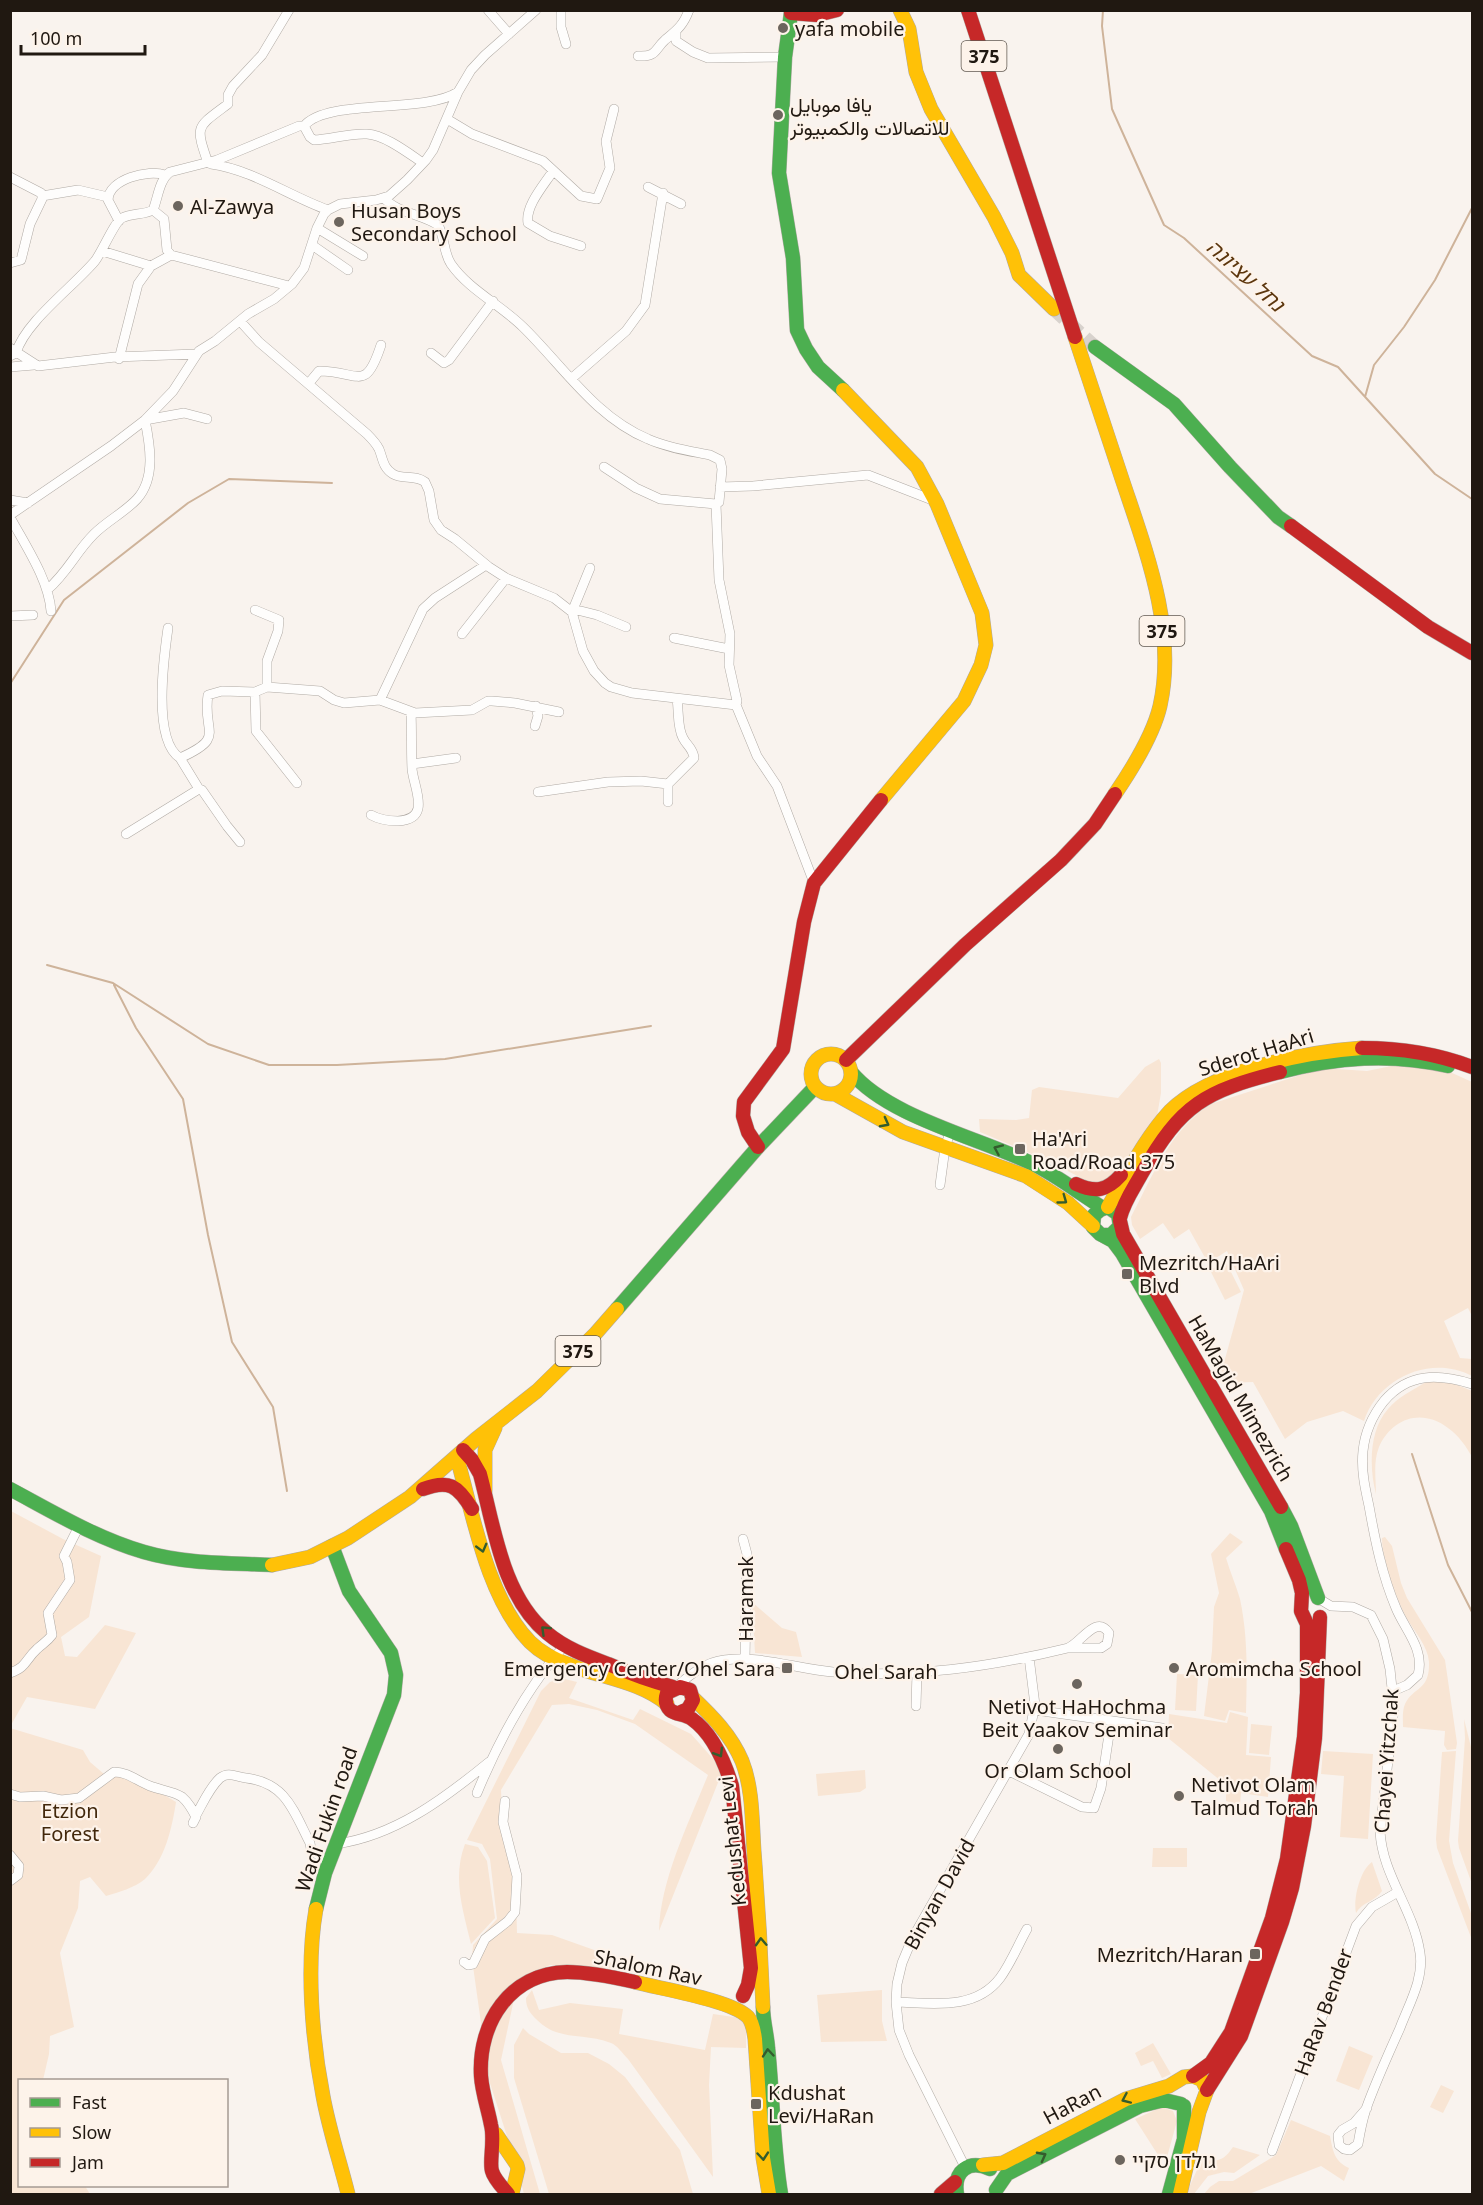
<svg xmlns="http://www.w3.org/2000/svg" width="1483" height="2205" viewBox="0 0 1483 2205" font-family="'Noto Sans',Vazirmatn,'Noto Sans Hebrew',sans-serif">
<rect width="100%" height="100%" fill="#f9f3ee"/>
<path fill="#f8e5d4" d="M1159,1059L1161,1063V1093L1157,1116L1151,1128L1109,1181L1095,1185L1046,1160L980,1132L979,1119L1016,1120L1029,1118L1032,1090L1039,1087L1118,1098L1145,1067Z
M1406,1063L1450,1072L1472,1082V1316L1468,1308L1444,1321L1460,1358L1472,1359V1376C1431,1354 1378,1378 1364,1421L1343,1411L1307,1422L1285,1439L1253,1382L1225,1383L1220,1377L1244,1290L1227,1251L1208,1263L1189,1229L1174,1239L1163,1223L1140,1239L1132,1225L1131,1217C1153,1175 1170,1130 1211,1104L1322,1068L1367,1071Z
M1226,1262L1241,1292L1225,1300L1210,1270Z
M1426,1382H1450L1472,1391V1457C1466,1446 1459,1436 1448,1428C1422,1408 1392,1418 1379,1447C1373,1462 1376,1479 1376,1494C1369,1468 1369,1430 1388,1409C1398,1397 1413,1390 1426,1382Z
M11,1511L63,1539L101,1556L89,1617L61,1637L65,1656L77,1657L105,1625L136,1633L95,1709L27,1697L11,1725Z
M1230,1533L1243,1542L1226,1558C1230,1572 1236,1585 1240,1599C1248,1636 1247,1675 1246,1713L1229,1710L1225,1721L1204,1716L1212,1651L1214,1607L1219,1593L1211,1554Z
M1385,1537L1392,1546L1401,1583L1407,1598L1445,1660L1457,1743L1456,1749L1447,1750L1444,1745L1445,1731L1403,1727C1403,1720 1402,1711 1405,1704C1414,1686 1430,1691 1429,1662C1428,1646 1414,1631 1406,1617C1396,1597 1382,1561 1382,1538Z
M752,1602L782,1628L796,1632L802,1657L755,1653Z
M1177,1674L1198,1675L1196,1711L1175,1710Z
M561,1678L577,1682L569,1698L633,1720L640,1709L691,1734L723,1770L659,1931C660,1881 689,1822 708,1775L635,1724L597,1710L569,1704L552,1705L501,1790L503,1836L510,1850L516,1897L517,1933L552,1935L597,1951L618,1969L550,1965L535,1972L514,1999L501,2060L540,2194H524L515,2161L489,2080L472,1959L473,1945L497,1919L490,1859L482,1844L467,1840L541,1691L550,1682Z
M1230,1712L1248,1717L1246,1755L1271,1757L1268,1797L1241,1793L1240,1805L1226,1801V1785L1168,1738L1169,1714L1227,1723Z
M1464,1719L1472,1751V1884L1459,1848L1458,1841L1465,1738Z
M1251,1724L1272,1726L1269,1755L1249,1753Z
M10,1728L83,1750L90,1762L104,1774L109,1772L166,1796L176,1802C172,1828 165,1860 145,1879C134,1888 119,1892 106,1896L90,1877L80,1881L78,1908L60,1953L74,2027L50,2036L49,2054L43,2080H20V2186H85L90,2194H11Z
M1323,1751L1373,1754L1368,1839L1340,1837L1344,1776L1321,1774Z
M1456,1751L1449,1841L1453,1863L1472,1916V1940L1437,1848L1436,1839L1442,1752Z
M865,1770L866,1788L860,1792L818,1796L816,1774Z
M465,1844L478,1847L487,1861L495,1918L471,1944C463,1910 452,1878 465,1844Z
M1153,1848H1187V1867H1152Z
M1372,1862L1382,1891C1376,1901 1362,1902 1356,1913C1353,1899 1360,1870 1372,1862Z
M532,1990L539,2010L570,2003L623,2009L619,2034L705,2050L713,2014L741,2018L746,2025V2048L711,2047L709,2085L713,2177L628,2059C623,2054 617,2045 611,2043C583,2032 558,2042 536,2019C529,2012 526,2007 526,1998Z
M882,1990V2021L887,2041L821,2042L817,1995Z
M523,2028L529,2034L561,2053H588L609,2064L625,2077L680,2150L693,2194H549L514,2078V2045Z
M1153,2043L1171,2074L1162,2078L1153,2061L1141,2066L1135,2053Z
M1349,2046L1373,2056L1359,2090L1336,2081Z
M1441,2085L1454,2091L1443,2113L1430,2107Z
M1162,2107L1173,2111L1177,2121L1167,2157L1160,2158L1135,2119Z
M1291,2120L1330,2136C1333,2151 1334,2161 1349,2168L1344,2181L1321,2166L1249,2194H1204L1210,2187L1219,2181H1233L1276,2155Z
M1233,2147L1260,2155L1234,2173L1224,2172L1208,2176L1194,2194H1186L1202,2159C1218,2163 1224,2160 1233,2147Z"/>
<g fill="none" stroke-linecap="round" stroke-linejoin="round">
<path stroke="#ceb39a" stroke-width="2" d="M1103,10L1102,26L1112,109L1164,225L1184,238L1312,356L1338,367L1435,474L1472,499
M1365,397L1374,365L1404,327L1435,280L1472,208
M10,684L64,600L188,503L229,479L332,483
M47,965L113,983L208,1044L269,1065H337L445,1059L651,1026
M114,985L136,1028L183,1099L208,1235L232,1342L273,1407L287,1491
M1412,1454L1448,1565L1472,1612"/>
<path stroke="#d8d2cd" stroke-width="14" stroke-dasharray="14 7" stroke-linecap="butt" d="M1054,309L1095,347"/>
<g stroke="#b0aaa4" stroke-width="10">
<path id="street" d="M488,10L509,34
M561,10V27L566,44
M676,33V41L693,52L708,58L785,57
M638,56C657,57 654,50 665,40C677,30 683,26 689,10
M447,119L472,134L543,161L581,196L597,199L610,168L606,141L614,109
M304,126L310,137L314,140C332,139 350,133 367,134C385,135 408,153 423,163
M208,163C195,125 196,128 228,104V95L233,86L262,55L289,10
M211,164C253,170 289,196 328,210
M553,171C544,185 525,206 528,223L550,236L581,246
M10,177L41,193L42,196
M648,187L681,204
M42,196L78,190L108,197
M384,198C397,213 421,214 438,225C445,237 443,252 451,264C469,290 501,305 523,327C563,366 595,417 648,439C668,448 690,451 710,455L720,460L722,469L719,502L716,504L719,580L730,634L729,665L737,701L736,705L757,756L777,786L814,883
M153,210L164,219L167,250L171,255
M119,221L108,200C109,179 148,169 165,175
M317,228L363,256
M312,245L348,270
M102,251L151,266
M10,263L21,260L30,224L42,199V196
M240,321L259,342L367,434C372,439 376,443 379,449C383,459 383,468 393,474C403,480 415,474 425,482L429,491L434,520L441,530L455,539L489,567L506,578L554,598L572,612L583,651L594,671L605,683L611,687L632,693L736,705
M10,348L38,366L115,357L196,354
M431,353L444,363L449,360L493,301
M10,356L16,353C25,322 73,287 95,261C102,252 115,221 122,218C131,213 144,215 153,210C158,198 159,180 170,172L217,160L299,126H304C327,98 424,114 458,92
M119,359L138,284L151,266L171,255L289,286
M10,367L34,365
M571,379L626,331L645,305L663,193
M309,383L319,371C359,371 365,394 381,345
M145,420L184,413L207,419
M604,467L636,488L660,499L716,504
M720,487L753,486L868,475L935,501
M10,500L28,503
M10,515L111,446L145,420L173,391L199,351L215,341L248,314L274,299L292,284L304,268L317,228L324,214L328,210L340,204L376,200L389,196L407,180L426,160L433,150L458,92L471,70L485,55L536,10
M10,517C25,545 49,580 51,611
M47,590C68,572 75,553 94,534C107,521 125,512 137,499C156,478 150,445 145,420
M573,609L597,615L626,627
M255,610L279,620L278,631L267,661V687
M572,612L590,568
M10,616L33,615
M168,628C164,656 152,740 180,758L199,789L202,790L227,826L240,842
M462,634L506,578
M674,638L729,649
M255,692L256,731L297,783
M380,700L423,609L435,598L486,565
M535,726L538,716L536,706
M180,758C227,737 202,733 208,695L222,691L255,692L267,687L320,691L334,700L344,703L380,700L415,713L472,710L488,701H492L515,703L559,712
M412,764L456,758
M538,792L608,782L641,781L668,784
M668,802V784L694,758C693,748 687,746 683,738C677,727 679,711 677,699
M371,815C380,820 388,821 398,821C432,819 414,789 412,769C411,751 412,731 411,713
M126,834L199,789
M940,1185L945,1148L951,1129
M743,1539L747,1554L745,1659
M1321,1600L1331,1606L1353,1607L1371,1615L1383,1639L1390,1669L1394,1708L1380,1831C1382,1875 1414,1910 1420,1953C1424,1979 1409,2004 1400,2028C1388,2055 1376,2081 1366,2109C1362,2121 1360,2132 1358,2144L1350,2150L1344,2149L1339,2145L1338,2135L1342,2130L1354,2123L1367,2108
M10,1673C27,1667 25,1660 37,1649C42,1644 47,1642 52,1635L48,1613L70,1580L67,1562L64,1556L79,1526
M677,1686C691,1674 706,1662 724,1660C760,1655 797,1669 833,1672C913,1678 990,1667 1068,1648C1082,1642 1096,1614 1109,1633L1107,1644L1101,1648H1068
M1393,1691L1407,1685L1418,1675C1425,1649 1405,1630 1396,1608C1382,1575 1375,1540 1369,1506C1365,1488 1361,1470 1363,1451C1365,1432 1372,1416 1384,1401C1409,1372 1439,1374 1472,1384
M916,1706L917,1672
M1035,1710L1162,1728
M1009,1771L1082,1807L1094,1808L1101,1788L1111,1721
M477,1793C499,1740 526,1689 564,1646
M10,1794L20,1797L43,1796L61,1800L79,1798L114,1772C128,1772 137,1781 150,1786C160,1790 173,1791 182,1797C189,1803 192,1809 196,1817L193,1823
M195,1817C202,1805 209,1788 220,1778C229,1771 236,1777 246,1778C286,1783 293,1810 310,1843L311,1849L329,1864
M336,1844C395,1836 445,1798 489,1762
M10,1855L19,1866L18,1875L10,1881
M464,1962L468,1965L473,1964L485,1939L508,1921L515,1912L517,1876L503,1822L505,1801
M896,2002C932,2003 975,2011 1000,1978C1011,1963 1018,1945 1027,1929
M1272,2151L1356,1926L1372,1907L1398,1892
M965,2167L909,2055L899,2030L896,2002L897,1984L902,1963L912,1939L1029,1734L1035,1705L1029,1657"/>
</g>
<g stroke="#b0aaa4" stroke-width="15">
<path id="fast" d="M791,13L785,57L779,173L793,258L797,330L806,349L818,367L843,390
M1095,347L1174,404L1230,467L1278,517L1291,526
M851,1072C888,1117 980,1138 1033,1164C1058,1176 1080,1194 1103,1208
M1280,1072C1337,1057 1391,1053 1448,1066
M1102,1235H1111L1120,1226L1118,1214L1108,1207L1100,1210L1094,1215L1093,1227L1100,1234L1113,1241L1122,1253L1271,1511L1286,1549
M617,1309L758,1147L815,1087
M10,1489C53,1512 96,1538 144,1552C185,1564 229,1563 272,1565
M1281,1507L1291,1526L1318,1598
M316,1909L325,1873L394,1695L396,1675L391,1653L349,1591L332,1546
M763,2007C763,2021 767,2034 768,2048C773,2097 773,2146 781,2194
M996,2190L1007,2174L1140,2106L1164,2100L1181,2104
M957,2194C953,2171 969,2159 990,2169
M1169,2194L1184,2139V2106"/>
</g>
<g stroke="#b0aaa4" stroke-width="15">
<path id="slow" d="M900,10L909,29L916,72L931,109L994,217L1012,253L1019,275L1054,309
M1075,337C1091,384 1106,432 1122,479C1146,551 1177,630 1160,706C1153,736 1132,769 1115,794
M843,390L917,467L937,504L982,613L986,645L981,665L964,701L881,800
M811 1074a20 20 0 1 1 40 0a20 20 0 1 1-40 0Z
M835,1094L903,1132L1026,1176L1068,1203L1093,1226
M1108,1207C1127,1175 1144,1139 1170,1111C1211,1070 1306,1052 1362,1048
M463,1450L459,1465C474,1521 489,1600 530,1642C541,1653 555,1660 570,1665C602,1678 639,1681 667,1704
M485,1491V1450L495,1428
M272,1565L310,1557L348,1538L410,1497L476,1439L537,1391L596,1333L617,1309
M692,1697C712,1716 731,1735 742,1761C753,1789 752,1822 754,1851C758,1903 761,1955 763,2007
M316,1909C306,1965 312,2040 323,2096C329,2129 340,2162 348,2194
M635,1982C661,1989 731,2000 748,2017C753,2023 754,2032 755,2039L763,2158L769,2194
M496,2134L517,2165L518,2169L512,2194
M983,2165L1003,2163L1126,2099L1169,2086L1184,2077L1193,2076L1202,2080L1207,2090L1199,2112L1180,2194"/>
</g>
<g stroke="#b0aaa4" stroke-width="15">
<path id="jam" d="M791,10V13L817,15L837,10
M968,10L1075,337
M1291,526L1428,627L1472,653
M1362,1048C1401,1048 1435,1053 1472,1067
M846,1060L965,945L1061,860L1095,824L1115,794
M758,1147L748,1132L743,1116L744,1102L783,1049L804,922L814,883L881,800
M1076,1184C1095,1193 1107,1191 1121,1175
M1120,1218C1124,1201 1134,1188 1142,1173C1181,1104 1205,1091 1280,1072
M1120,1221L1123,1234L1281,1507
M463,1450L472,1460L480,1474C494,1526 502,1596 547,1633C565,1648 586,1656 608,1664C629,1673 651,1681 673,1687
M423,1489C449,1479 458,1486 472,1509
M679,1713L688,1709L693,1700L690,1690L680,1687L667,1693C665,1699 665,1705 670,1710C676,1715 685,1714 692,1719C713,1734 725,1763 732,1786L751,1968L748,1985L743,1996
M1193,2076L1211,2063L1231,2032L1272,1918L1287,1859L1304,1737L1307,1693V1624L1301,1611L1302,1593L1299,1580L1286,1549
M1207,2090L1241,2036L1282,1922L1292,1888L1304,1826L1315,1738L1320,1617
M508,2194C503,2188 494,2179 492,2171C489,2162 495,2140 491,2125C488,2109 482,2092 481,2076C478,2023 510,1973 567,1972C590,1972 613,1977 635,1982
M941,2194L955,2182"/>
</g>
<use href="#street" stroke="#fefdfc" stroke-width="9"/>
<use href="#fast" stroke="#4caf50" stroke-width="14"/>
<use href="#slow" stroke="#ffc107" stroke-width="14"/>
<use href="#jam" stroke="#c62828" stroke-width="14"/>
</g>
<defs><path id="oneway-chevron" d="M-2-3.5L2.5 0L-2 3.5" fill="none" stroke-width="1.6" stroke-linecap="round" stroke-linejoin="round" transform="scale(1.5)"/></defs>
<g stroke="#345c2d">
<use href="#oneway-chevron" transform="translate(885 1123) rotate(28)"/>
<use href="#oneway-chevron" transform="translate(998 1149) rotate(-156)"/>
<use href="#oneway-chevron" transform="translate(1063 1200) rotate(36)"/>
<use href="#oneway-chevron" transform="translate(482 1548) rotate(75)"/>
<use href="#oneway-chevron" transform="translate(545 1630) rotate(-136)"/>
<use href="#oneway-chevron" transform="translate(719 1753) rotate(59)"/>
<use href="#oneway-chevron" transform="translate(761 1942) rotate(-93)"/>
<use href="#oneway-chevron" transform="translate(768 2053) rotate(-95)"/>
<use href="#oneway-chevron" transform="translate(1126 2099) rotate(156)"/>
<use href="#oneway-chevron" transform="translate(763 2156) rotate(85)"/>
<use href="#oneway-chevron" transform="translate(1042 2156) rotate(-28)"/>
</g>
<g fill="#6c655e" stroke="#fdf3ea" stroke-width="2">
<circle cx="783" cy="28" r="6"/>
<circle cx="778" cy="115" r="6"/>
<circle cx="178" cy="206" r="6"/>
<circle cx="339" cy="222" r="6"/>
<rect x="1014" y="1143" width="12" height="12" rx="3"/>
<rect x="1121" y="1268" width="12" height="12" rx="3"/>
<rect x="781" y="1662" width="12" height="12" rx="3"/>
<circle cx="1174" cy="1668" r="6"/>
<circle cx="1077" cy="1684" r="6"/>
<circle cx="1058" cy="1749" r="6"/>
<circle cx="1179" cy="1796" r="6"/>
<rect x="1249" y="1948" width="12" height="12" rx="3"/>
<rect x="750" y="2098" width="12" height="12" rx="3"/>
<circle cx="1120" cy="2160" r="6"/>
</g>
<g text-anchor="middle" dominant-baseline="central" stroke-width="4.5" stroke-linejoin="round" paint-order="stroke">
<g fill="#fdf3ea" stroke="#625a52" stroke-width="1.5">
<rect x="961.5" y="41" width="45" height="30" rx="4.5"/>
<rect x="1139.5" y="616" width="45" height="30" rx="4.5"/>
<rect x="555.5" y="1336" width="45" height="30" rx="4.5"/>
</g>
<g font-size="18" font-weight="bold" fill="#201811">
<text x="984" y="56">375</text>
<text x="1162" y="631">375</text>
<text x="578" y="1351">375</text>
</g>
<g font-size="20" fill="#201811" stroke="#fdf3ea" text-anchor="start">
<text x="795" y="28">yafa mobile</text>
<text x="790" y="104">يافا موبايل<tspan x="790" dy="23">للاتصالات والكمبيوتر</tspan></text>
<text x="190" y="206">Al-Zawya</text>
<text x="351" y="210">Husan Boys<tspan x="351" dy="23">Secondary School</tspan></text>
<text x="1032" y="1138">Ha'Ari<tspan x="1032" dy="23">Road/Road 375</tspan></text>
<text x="1139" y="1262">Mezritch/HaAri<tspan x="1139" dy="23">Blvd</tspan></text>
<text x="775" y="1668" text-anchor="end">Emergency Center/Ohel Sara</text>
<text x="1186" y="1668">Aromimcha School</text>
<text x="1077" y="1706" text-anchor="middle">Netivot HaHochma<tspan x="1077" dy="23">Beit Yaakov Seminar</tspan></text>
<text x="1058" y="1770" text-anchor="middle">Or Olam School</text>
<text x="1191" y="1784">Netivot Olam<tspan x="1191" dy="23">Talmud Torah</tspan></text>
<text x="1243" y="1954" text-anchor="end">Mezritch/Haran</text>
<text x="768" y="2092">Kdushat<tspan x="768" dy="23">Levi/HaRan</tspan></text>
<text x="1132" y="2160">גולדן סקיי</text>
</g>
<g font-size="20" fill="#201811" stroke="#fdf3ea">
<text transform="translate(1256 1052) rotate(-17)">Sderot HaAri</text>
<text transform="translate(1241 1398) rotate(60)">HaMagid Mimezrich</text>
<text transform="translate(745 1599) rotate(-90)">Haramak</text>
<text x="886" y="1671">Ohel Sarah</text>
<text transform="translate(1386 1761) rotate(-86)">Chayei Yitzchak</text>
<text transform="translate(326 1819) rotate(-71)">Wadi Fukin road</text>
<text transform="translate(732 1841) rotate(-96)">Kedushat Levi</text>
<text transform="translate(939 1894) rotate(-61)">Binyan David</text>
<text transform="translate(648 1967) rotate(12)">Shalom Rav</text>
<text transform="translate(1323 2012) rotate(-70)">HaRav Bender</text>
<text transform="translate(1072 2104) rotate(-28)">HaRan</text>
</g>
<g font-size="20" fill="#42280c" stroke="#fdf3ea">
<text x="70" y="1810">Etzion<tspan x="70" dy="23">Forest</tspan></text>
</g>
<g font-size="21" font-style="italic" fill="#5c360d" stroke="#fdf3ea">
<text transform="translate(1246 275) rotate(42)">נחל עציונה</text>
</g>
</g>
<rect width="1483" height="2205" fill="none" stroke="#201811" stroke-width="24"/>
<rect x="18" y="2079" width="210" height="108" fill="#fdf3ea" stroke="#a59b93" stroke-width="1.5"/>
<rect x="30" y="2098" width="30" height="9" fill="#4caf50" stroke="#a59b93" stroke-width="1.5"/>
<text x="72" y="2109" font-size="18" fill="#201811">Fast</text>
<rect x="30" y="2128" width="30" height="9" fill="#ffc107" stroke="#a59b93" stroke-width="1.5"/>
<text x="72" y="2139" font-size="18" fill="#201811">Slow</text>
<rect x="30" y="2158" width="30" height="9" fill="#c62828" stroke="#a59b93" stroke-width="1.5"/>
<text x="72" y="2169" font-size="18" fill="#201811">Jam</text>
<path d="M21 45v9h124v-9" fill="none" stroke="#201811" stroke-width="3"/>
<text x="30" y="45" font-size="18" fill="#201811" stroke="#fdf3ea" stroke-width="4.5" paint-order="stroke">100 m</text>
</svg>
